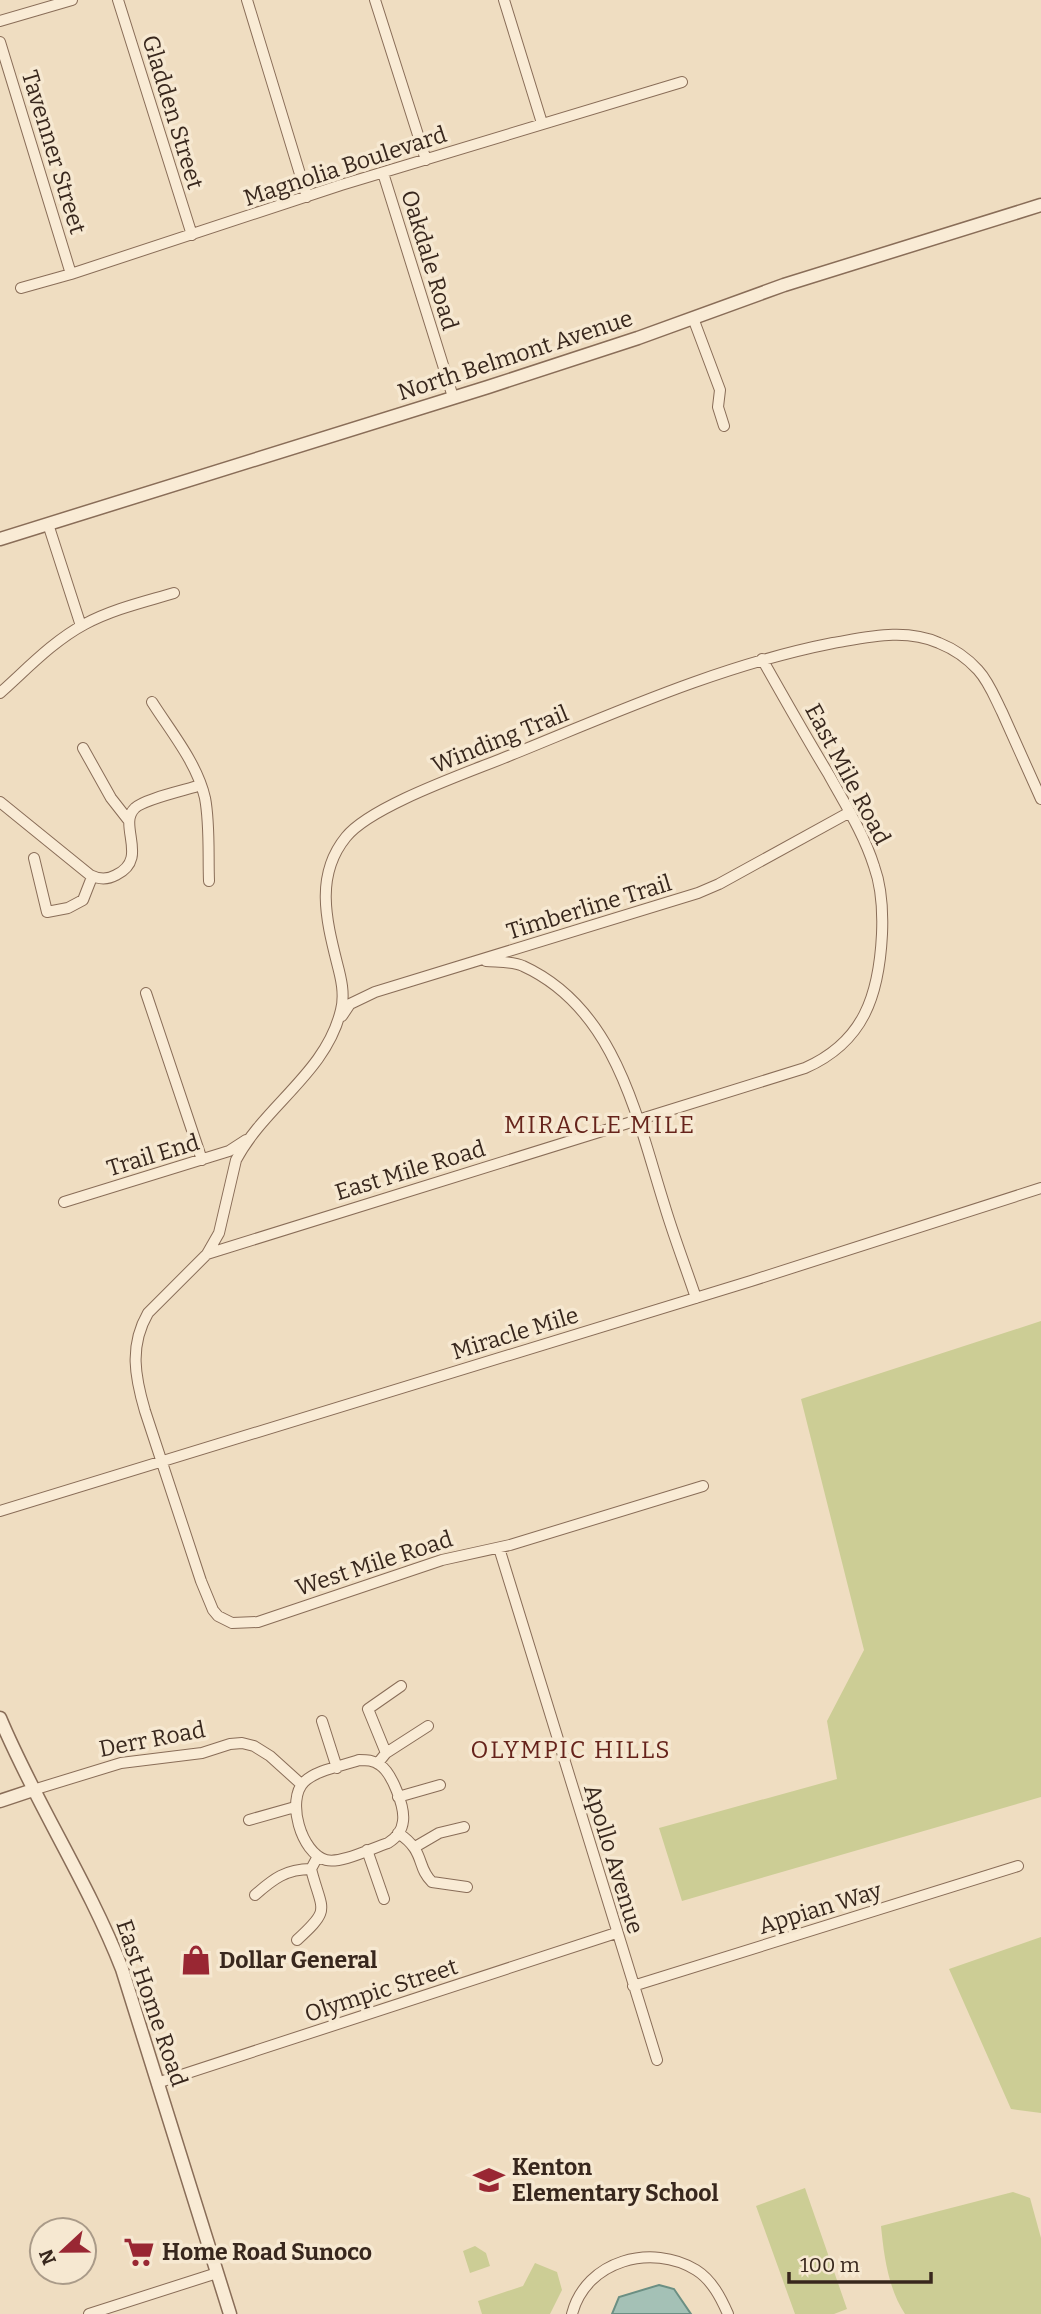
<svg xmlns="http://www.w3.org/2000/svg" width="1041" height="2314" viewBox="0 0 1041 2314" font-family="Bitter,serif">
<rect width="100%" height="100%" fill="#efddc1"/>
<path fill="#cccd95" d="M1041,1321V1797L682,1901L659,1828L837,1779L827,1721L864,1650L801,1399Z
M1041,1937V2113L1011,2109L949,1969Z
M805,2188L847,2309L834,2314H795L756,2206Z
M1013,2192L1030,2198L1041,2238V2314H905C888,2288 884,2256 881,2226Z
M475,2246L486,2253L490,2266L470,2273L463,2251Z
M535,2263L557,2272L562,2290L550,2314H482L478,2301L523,2286Z"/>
<path fill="#a4c1b6" stroke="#6b8f83" stroke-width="2" d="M659,2285L674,2289L691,2314H612L619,2297Z"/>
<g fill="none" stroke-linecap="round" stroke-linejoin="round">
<g stroke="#896d58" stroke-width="12">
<path id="minor" d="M118,0L192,235
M247,0L307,197
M375,0L426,160
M504,0L542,123
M0,21L72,0
M0,42L71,274
M383,173L453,397
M21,288L71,274L341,185L682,82
M693,318L720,390L718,407L724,426
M48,524L81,626
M0,693C27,669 53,641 85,624C113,609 144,602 174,593
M152,702C171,732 197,763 205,798C210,824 208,855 209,881
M83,748L111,798L129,821
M0,802L90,875C98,879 107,880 116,875C150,859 117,825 135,808C144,799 186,790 201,785
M34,858L47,912L68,908L83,900L92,877
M486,961C497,962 513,961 523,966C617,1009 637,1119 665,1207C674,1237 686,1268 696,1298
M146,993L202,1160
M342,1016L350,1004L375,992L698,893L719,884L850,812
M64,1202L229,1151L246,1140
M207,1254L219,1233L236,1160C265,1105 326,1073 341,1010C345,994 341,978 337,963C326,919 315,875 346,837C372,805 470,772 511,755C617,712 721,665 833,643C869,637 905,628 939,643C954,649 968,659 978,670C989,682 995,698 1002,712C1015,741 1028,770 1041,799
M703,1486L510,1545L442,1560L258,1622L232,1623L218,1616L213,1610L201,1581L145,1411C135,1377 129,1346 148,1313L207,1254L805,1068C864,1042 879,995 882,934C883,911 882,888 874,866C864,834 845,804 829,775C806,737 784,698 762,659
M0,1511L751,1281L1041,1188
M499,1548L657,2060
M322,1721L337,1768
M386,1753L428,1726
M359,1760C367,1760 373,1760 380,1765C392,1773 405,1807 403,1821C402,1831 396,1838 388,1843C372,1848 341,1864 326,1860C301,1853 286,1800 304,1782C316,1770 342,1766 359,1760Z
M378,1763L386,1753L368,1709L401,1686
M33,1790L121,1763L202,1753L230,1744L242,1743L254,1746L270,1756L301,1784
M398,1797L440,1785
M249,1820L295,1807
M398,1833C426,1851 416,1867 432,1882L467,1887
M415,1847L439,1833L464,1827
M367,1850L384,1899
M255,1895C273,1879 286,1869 311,1869L318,1856
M297,1940C332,1908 322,1912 311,1869
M633,1986L1018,1866
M157,2083L616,1933
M89,2314L217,2273
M572,2314C586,2260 652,2243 696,2270C712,2280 721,2298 728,2314"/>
</g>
<g stroke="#896d58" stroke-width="15">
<path id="tertiary" d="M0,539L488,387L638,338L784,285L1041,205
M0,1718C36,1804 88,1882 122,1969L230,2314
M0,1801L33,1790"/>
</g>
<use href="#minor" stroke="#f9ebd5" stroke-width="10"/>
<use href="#tertiary" stroke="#f9ebd5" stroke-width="12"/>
</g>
<defs>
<g id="shop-bare" transform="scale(2.415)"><path d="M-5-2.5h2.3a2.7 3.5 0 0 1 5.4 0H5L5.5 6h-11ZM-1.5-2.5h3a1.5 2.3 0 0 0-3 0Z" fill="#992733" stroke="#f6e8d1" stroke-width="2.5" paint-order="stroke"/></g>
<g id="school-bare" transform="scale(2.415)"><path d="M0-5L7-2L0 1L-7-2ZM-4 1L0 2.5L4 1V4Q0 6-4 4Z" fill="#992733" stroke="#f6e8d1" stroke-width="2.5" paint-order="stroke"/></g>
<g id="supermarket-bare" transform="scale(2.415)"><path d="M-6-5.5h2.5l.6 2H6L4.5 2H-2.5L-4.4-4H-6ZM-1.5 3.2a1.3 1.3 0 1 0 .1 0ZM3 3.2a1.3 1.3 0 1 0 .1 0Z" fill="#992733" stroke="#f6e8d1" stroke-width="2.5" paint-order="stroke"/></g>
</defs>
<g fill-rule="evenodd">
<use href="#shop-bare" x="196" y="1960"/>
<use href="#school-bare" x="489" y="2180"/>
<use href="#supermarket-bare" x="139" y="2252"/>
</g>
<g text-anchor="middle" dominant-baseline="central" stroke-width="7" stroke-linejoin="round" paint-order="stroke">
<g font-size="23" fill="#38271d" stroke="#f6e8d1">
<text transform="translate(173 112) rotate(73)">Gladden Street</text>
<text transform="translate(54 152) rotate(73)">Tavenner Street</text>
<text transform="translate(345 166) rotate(-18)">Magnolia Boulevard</text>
<text transform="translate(430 260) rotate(73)">Oakdale Road</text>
<text transform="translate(515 355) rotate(-18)">North Belmont Avenue</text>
<text transform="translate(500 739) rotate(-22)">Winding Trail</text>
<text transform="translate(848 774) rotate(62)">East Mile Road</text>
<text transform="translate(589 907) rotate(-17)">Timberline Trail</text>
<text transform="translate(153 1155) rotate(-17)">Trail End</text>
<text transform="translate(410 1170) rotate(-17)">East Mile Road</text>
<text transform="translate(515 1333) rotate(-17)">Miracle Mile</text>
<text transform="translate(374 1563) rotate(-18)">West Mile Road</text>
<text transform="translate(152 1739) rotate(-11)">Derr Road</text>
<text transform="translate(614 1859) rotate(73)">Apollo Avenue</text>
<text transform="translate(820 1908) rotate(-17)">Appian Way</text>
<text transform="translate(381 1990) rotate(-18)">Olympic Street</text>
<text transform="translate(152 2003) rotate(71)">East Home Road</text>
</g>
<g font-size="23" font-weight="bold" fill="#38271d" stroke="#f6e8d1" text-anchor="start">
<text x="219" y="1960">Dollar General</text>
<text x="512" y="2167">Kenton<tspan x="512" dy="26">Elementary School</tspan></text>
<text x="162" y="2252">Home Road Sunoco</text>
</g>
<g font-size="24" letter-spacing="2" fill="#66231b" stroke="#f6e8d1">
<text x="600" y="1125">MIRACLE MILE</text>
<text x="571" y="1750">OLYMPIC HILLS</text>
</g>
</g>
<g transform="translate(63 2251) rotate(248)"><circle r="33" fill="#f6e8d1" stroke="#aa9b89" stroke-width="2"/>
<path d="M0-5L12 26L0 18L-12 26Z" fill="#992733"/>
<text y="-10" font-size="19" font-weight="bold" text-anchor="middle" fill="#38271d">N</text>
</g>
<path d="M789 2272v10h142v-10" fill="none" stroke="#38271d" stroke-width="3.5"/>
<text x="800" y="2272" font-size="21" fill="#38271d" stroke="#f6e8d1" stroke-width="5" paint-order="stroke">100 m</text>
</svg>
